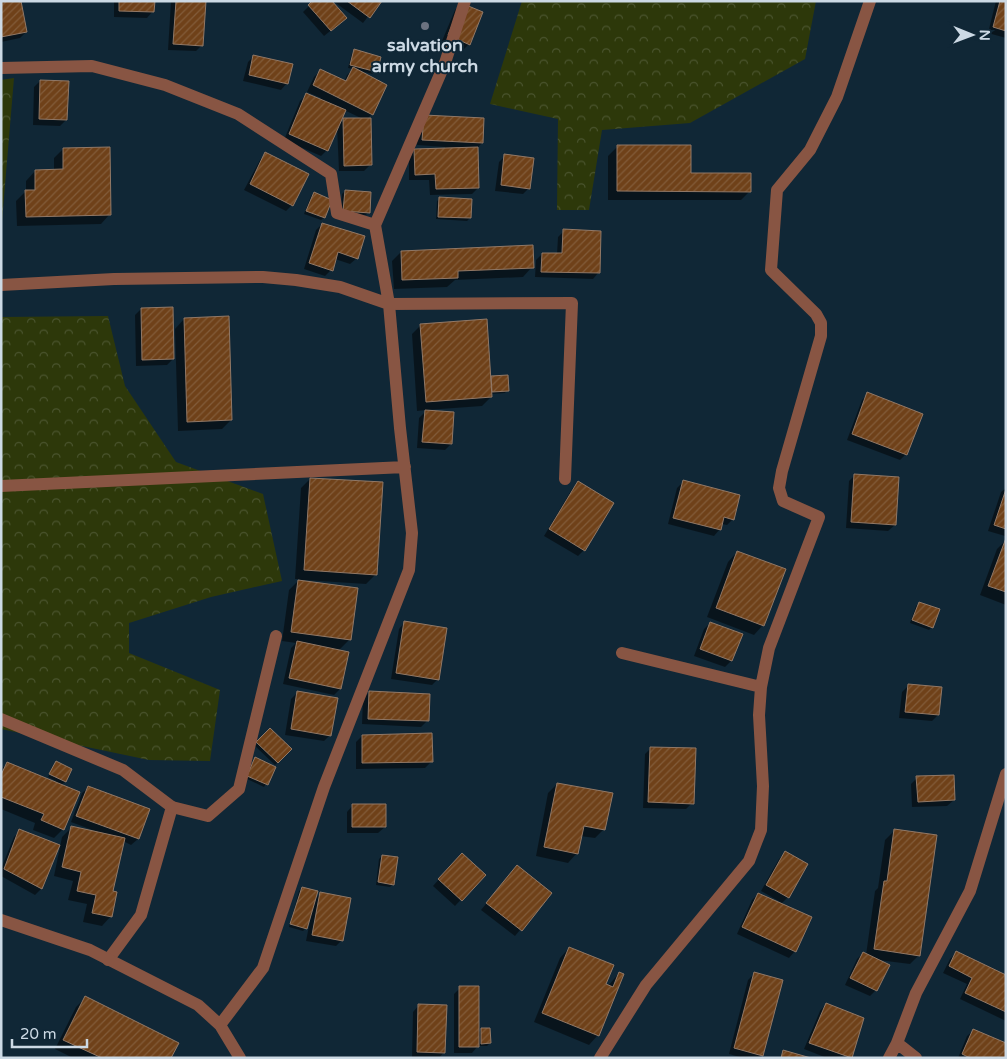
<svg xmlns="http://www.w3.org/2000/svg" width="1007" height="1059" viewBox="0 0 1007 1059" font-family="'Varela Round',sans-serif">
<defs>
<pattern id="forest-crowns" width="20" height="18" patternUnits="userSpaceOnUse" patternTransform="scale(1.25)"><rect width="20" height="18" fill="#2d380a"/><path d="M2 6a3 3 0 1 1 6 0M12 15a3 3 0 1 1 6 0" fill="none" stroke="#4a542e"/></pattern>
<pattern id="building-hatch" width="6" height="6" patternUnits="userSpaceOnUse" patternTransform="scale(1.25)"><rect width="6" height="6" fill="#6f4119"/><path d="M-1 1l2-2M0 6l6-6M5 7l2-2" fill="none" stroke="#825c3a"/></pattern>
</defs>
<rect width="100%" height="100%" fill="#102736"/>
<path fill="url(#forest-crowns)" d="M522,1H816L805,59L690,123L602,130L589,210H557L558,119L490,104Z
M14,78L1,233V80Z
M108,316L125,386L176,462L263,494L282,581L211,597L129,623V653L220,690L210,761L149,760L1,729V317Z"/>
<path fill="#0007" fill-rule="evenodd" d="M1,1L26,32L20,38L1,42Z
M114,1H153V11L147,18L114,17Z
M171,1H204L202,45L196,51L168,50Z
M314,1L339,24L324,36L303,12Z
M333,1H380L363,23Z
M996,1H1006V38L988,33Z
M461,4L469,44L463,50L442,41L455,10Z
M355,51L380,58L376,72L373,74L360,71L372,114L367,119L370,165L364,171H339L337,126L327,150L321,156L284,140L300,101L307,94L320,100L321,98L307,92L314,77L321,70L344,82L347,75L353,69L348,68L352,53ZM344,110L363,119L344,120L338,125Z
M254,56L287,83L281,90L243,81L248,62Z
M40,81L66,120L60,126L33,125L34,87Z
M418,122L482,143L477,148L478,188L472,194L430,195L429,180H409V156L415,150L445,149V147L417,145Z
M617,147L689,174L750,191L741,200H608V156Z
M63,149L110,214L101,224L17,226L16,201L26,191V181L35,171H54V158Z
M266,154L292,205L286,211L244,190L260,160Z
M505,156L529,188L523,194L495,191L499,162Z
M345,191L368,212L366,215L341,214L342,194Z
M314,194L324,218L321,220L304,214L311,196Z
M440,198L470,218L467,221L436,219L437,201Z
M322,224L357,258L350,264L335,259L331,270L325,276L304,269L316,230Z
M564,231L599,272L593,279L535,277L536,260L542,254H557L558,237Z
M401,252L532,267L523,277L455,280L447,287L394,289L392,261Z
M141,309L173,359L167,365L136,366L135,315Z
M184,319L231,420L222,429L178,431L175,329Z
M421,325L490,379L492,378L507,390L505,393L491,394V397L482,406L427,410L451,444L445,450L417,448L419,418L427,410L417,411L412,334Z
M868,394L906,454L900,460L847,440L862,400Z
M855,475L895,525L888,531L846,528L849,481Z
M310,479L376,574L366,584L304,580V582L349,640L338,651L340,689L334,695L283,684L291,648L296,643L282,641L289,590L300,579H295L301,488Z
M683,482L733,519L727,525L722,524L720,529L714,536L668,524L677,488Z
M579,483L584,550L578,556L544,536L572,489Z
M1006,488V535L1005,536L988,531L1001,492Z
M1006,540V605L980,595L997,549Z
M737,552L763,625L754,635L707,617L728,562Z
M919,603L932,627L929,630L910,623L916,606Z
M405,622L438,679L432,685L391,679L399,629Z
M710,623L741,635L731,661L725,667L694,656L704,629Z
M908,686L938,715L932,721L899,718L902,692Z
M370,692L427,721L421,727L362,724L363,698Z
M297,693L330,735L324,741L285,735L291,699Z
M270,730L290,749L275,765L255,746Z
M362,736L431,762L425,768L356,769V742Z
M651,748L692,803L686,809L643,808L645,754Z
M256,759L275,768L264,787L245,778Z
M56,763L70,770L65,782L61,785L63,829L54,838L33,830L35,823L1,809V769L7,764L55,783L56,781L48,777Z
M917,778L954,800L947,806L912,807L911,784Z
M557,784L604,829L595,838L580,836L577,853L568,863L536,856L548,793Z
M89,787L148,810L138,839L131,845L123,841L112,892L111,916L102,926L83,922L87,904L68,900L73,881L54,876L62,837L72,827L95,833V831L71,822L82,793Z
M353,805L385,827L378,833H347V812Z
M20,831L58,846L41,889L35,895L1,876V869L14,837Z
M894,831L919,955L910,964L878,960L876,990L870,996L845,985L857,959L863,953L866,955L875,891L878,888L885,840Z
M786,852L788,897L782,903L761,891L779,859Z
M382,856L393,884L390,887L376,885L379,859Z
M456,860L484,875L455,906L433,886Z
M511,873L550,894L515,936L481,910Z
M302,888L314,900L321,893L342,940L336,946L306,941L311,916H309L306,928L303,931L289,927L299,891Z
M758,894L795,951L789,958L737,934L752,900Z
M569,948L605,985L608,986L619,973L598,1035L589,1045L534,1022L560,958Z
M956,953L1006,976V1021L960,999L967,984L943,973L950,959Z
M754,974L762,1055L760,1058H743L729,1054L748,980Z
M460,988L478,1033L481,1030L490,1043L487,1046H478L472,1053H454V994Z
M86,997L170,1058H73L55,1049L76,1007Z
M826,1004L862,1019L850,1058H827L804,1049L820,1011Z
M419,1005L444,1052L439,1058H412L413,1012Z
M974,1030L1006,1058H958L967,1036Z"/>
<path fill="url(#building-hatch)" stroke="#917866" d="M1,1H21L27,32L1,37Z
M119,1H155L154,12L119,11Z
M176,1H206L203,46L173,44Z
M312,1H332L347,18L331,31L308,5Z
M347,1H382L370,18Z
M1000,1H1006V31L993,27Z
M461,3L483,12L470,45L448,35Z
M354,49L381,57L377,72L350,65Z
M253,55L293,64L288,84L249,75Z
M353,67L387,85L373,115L313,85L320,69L346,81Z
M40,80L69,81L67,120L39,119Z
M306,93L346,110L328,151L289,134Z
M424,115L484,118L483,143L422,140Z
M343,118H371L372,165L344,166Z
M617,145H691V173H751V192L617,191Z
M110,147L111,215L26,217L25,190H35V170L63,169V148Z
M478,147L479,188L436,189L435,174L415,175L414,149Z
M265,152L309,174L293,206L250,184Z
M504,154L534,158L530,189L501,185Z
M345,190L371,192L370,213L343,211Z
M314,192L332,200L325,218L306,211Z
M439,197L472,199L471,218L438,217Z
M322,223L365,236L358,259L338,252L333,271L309,263Z
M563,229L601,231L600,273L541,272L542,253H562Z
M533,245L534,268L458,271V278L402,280L401,251Z
M173,307L174,359L142,360L141,308Z
M229,316L232,420L187,422L184,318Z
M487,319L492,397L426,402L420,324Z
M508,375L509,391L492,392L491,376Z
M867,392L923,414L907,455L852,434Z
M425,410L454,412L452,444L422,442Z
M854,474L899,477L896,525L851,522Z
M310,478L383,482L377,575L304,570Z
M683,480L740,495L734,520L724,517L721,530L673,518Z
M578,481L614,503L585,551L549,529Z
M1006,489V529L994,525Z
M1006,538V592L988,586Z
M737,551L786,569L764,626L716,608Z
M298,580L358,588L351,640L291,632Z
M919,602L940,609L933,628L912,620Z
M404,621L447,628L439,680L396,673Z
M710,622L743,634L732,661L700,649Z
M297,641L349,652L341,689L289,678Z
M908,684L942,687L939,715L905,712Z
M297,691L338,698L331,736L291,729Z
M369,691L430,694L429,721L368,719Z
M270,728L292,749L278,763L256,742Z
M432,733L433,762L362,763V735Z
M650,747L696,748L694,804L648,802Z
M255,757L276,767L268,785L247,776Z
M56,761L72,769L66,782L49,774Z
M7,762L80,792L64,830L41,820L44,814L1,797V775Z
M954,775L955,800L918,802L916,776Z
M557,783L613,793L605,830L584,826L578,854L544,847Z
M88,786L150,809L139,839L76,816Z
M352,804H386V827H352Z
M71,826L125,838L113,891L117,892L112,917L92,913L96,895L77,891L81,872L62,867Z
M19,829L60,845L42,889L4,869Z
M894,829L937,835L920,956L874,949L884,881H887Z
M785,851L808,864L789,898L766,885Z
M462,853L486,875L462,901L438,879Z
M382,855L398,857L394,885L378,882Z
M517,865L552,893L522,931L486,903Z
M302,887L318,891L307,929L290,924Z
M320,892L351,898L343,941L312,935Z
M758,893L812,917L796,952L742,927Z
M569,947L614,965L606,984L613,987L619,972L624,974L599,1036L542,1013Z
M956,951L1006,975V1012L965,993L972,978L949,966Z
M863,952L890,965L877,991L850,978Z
M754,972L783,980L763,1056L734,1048Z
M459,986H479V1047H459Z
M85,996L179,1043L171,1058H102L63,1040Z
M826,1003L864,1018L852,1058L809,1043Z
M418,1004L447,1005L445,1053L417,1052Z
M481,1028H490L491,1043L481,1044Z
M973,1029L1006,1043V1058H970L962,1054Z
M783,1050L811,1058H781Z"/>
<g fill="none" stroke-linecap="round" stroke-linejoin="round">
<path stroke="#885543" stroke-width="12" d="M1,719L123,770L172,807L141,915L108,960"/>
<path stroke="#885543" stroke-width="12" d="M1,68L92,66L165,85L238,114L331,174L337,213L375,225L389,304L400,428L412,533L409,570L324,787L263,968L220,1025
M375,225L445,63L465,1
M1,285L114,279L263,277L296,280L340,287L389,304L572,303L565,479
M1,486L405,467
M622,653L761,687
M172,807L208,816L239,789L276,636
M1,920L90,950L198,1005L220,1025L240,1058
M600,1058L646,985L749,861L761,830L763,786L759,715L761,687L769,648L819,517L783,501L779,488L782,471L821,336V323L816,314L771,270L777,190L810,150L837,97L870,1
M889,1058L897,1043
M916,1058L897,1043L916,993L970,891L1006,774"/>
</g>
<circle fill="#6b7280" stroke="#102736" stroke-width="2" cx="425" cy="26" r="5"/>
<g text-anchor="middle" dominant-baseline="central" stroke-width="4" stroke-linejoin="round" paint-order="stroke">
<g font-size="18" font-weight="bold" fill="#ccd9e4" stroke="#102736">
<text x="425" y="45">salvation<tspan x="425" dy="21">army church</tspan></text>
</g>
</g>
<rect width="1007" height="1059" fill="none" stroke="#ccd9e4" stroke-width="5"/>
<g transform="translate(972 35) rotate(91)" stroke="#102736" stroke-width="4" paint-order="stroke">
<path d="M0-4L9 19L0 12L-9 19Z" fill="#ccd9e4"/>
<text y="-8" font-size="14" font-weight="bold" text-anchor="middle" fill="#ccd9e4">N</text>
</g>
<path d="M12 1039v8h75v-8" fill="none" stroke="#ccd9e4" stroke-width="2.5"/>
<text x="20" y="1039" font-size="15" fill="#ccd9e4" stroke="#102736" stroke-width="4" paint-order="stroke">20 m</text>
</svg>
